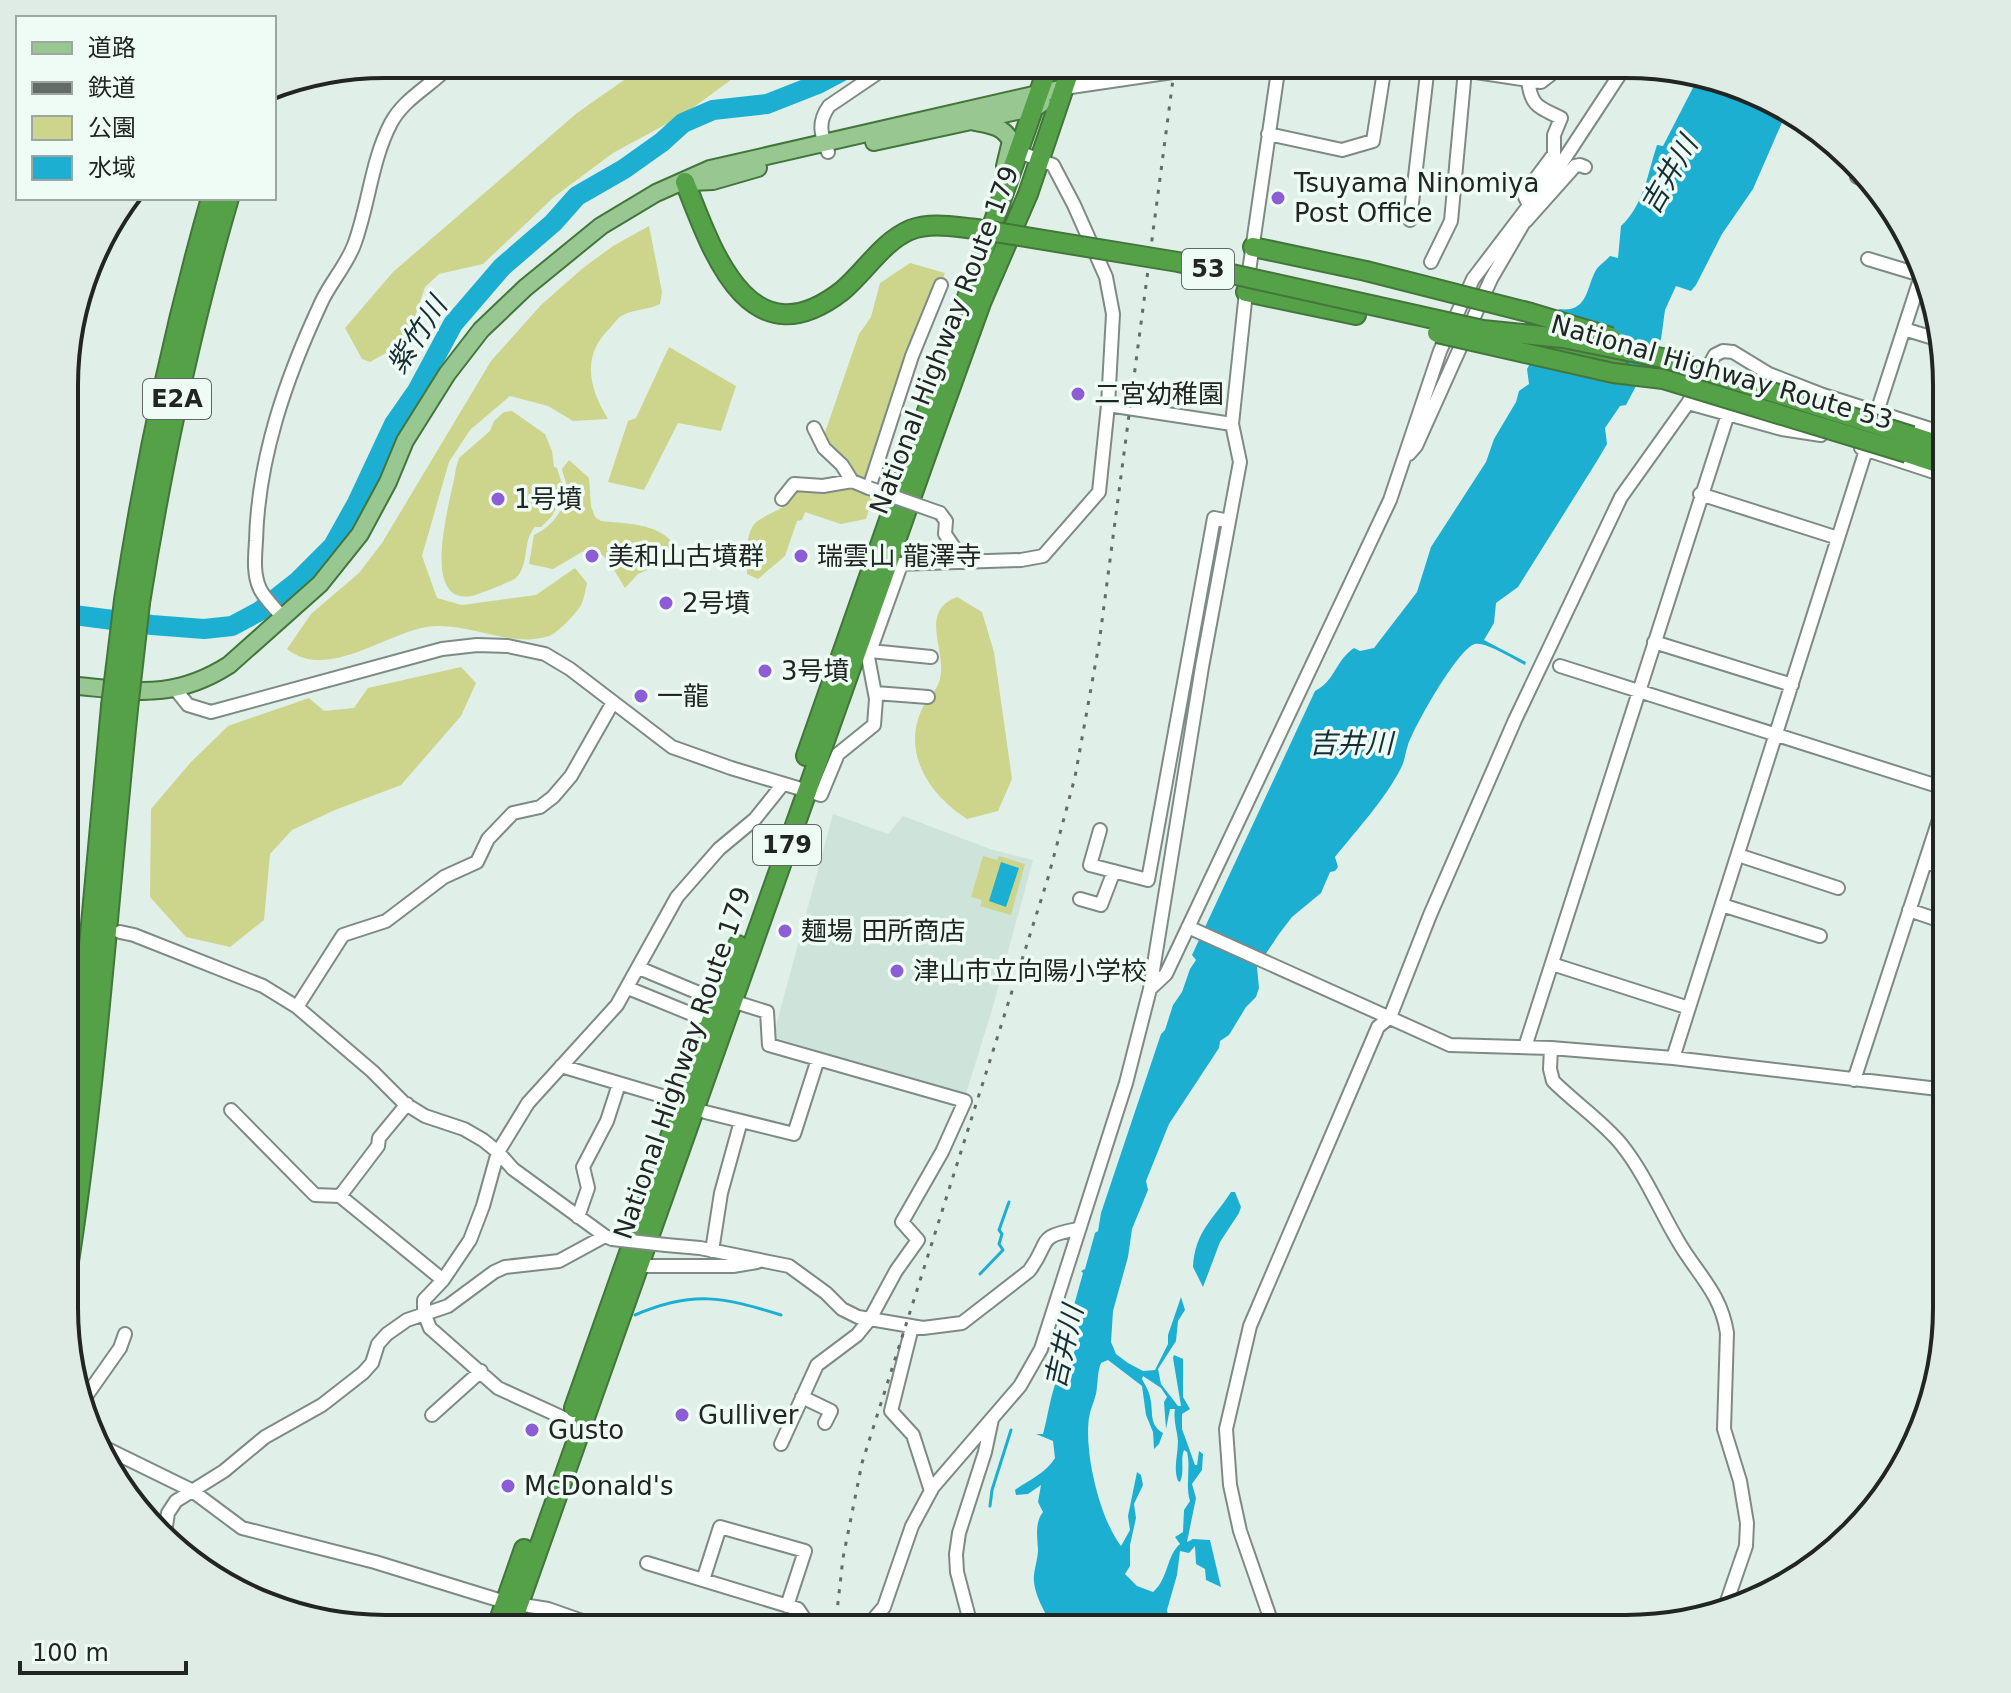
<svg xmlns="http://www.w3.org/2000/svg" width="2011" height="1693" viewBox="0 0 2011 1693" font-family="'DejaVu Sans','Noto Sans JP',sans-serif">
<rect width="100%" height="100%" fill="#e1efe9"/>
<path fill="#cee4da" d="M833,814L888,834L903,816L990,849L1033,860L992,1010L965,1097L773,1037Z"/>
<path fill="#ccd58b" d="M637,64H746L739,74L683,115L613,153L554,197L483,264L439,274L425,287L407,341L370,362L362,359L345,328L393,272L577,113L624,80Z
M649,226L662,292L660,304C648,310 635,309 623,315C618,317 614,324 610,328C581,356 589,388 608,419L573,421L548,406L510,396L470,430L449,462L422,556L437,598L462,605L536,595L575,568L587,583C585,591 584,601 580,607C574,615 558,633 549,636C510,649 466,620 426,627C385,634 326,681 287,649L311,614L359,573L382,543L491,361L541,305L583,268L613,246Z
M910,263L945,273L867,485L855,481L822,441L859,334L871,317L880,283Z
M669,347L736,386L721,431L678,423L644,490L608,482L628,421L636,418Z
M512,411L545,434L552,451L554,467L557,468L562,484L559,502L552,516L541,527H535C522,541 530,564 516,578C513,581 477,595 472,596C416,606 454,490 456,468L459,458L490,431L494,421L504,412Z
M569,460L589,478L591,506L595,517L601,521C628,524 673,523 678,557L638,574L625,588L608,560L596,550L582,552L553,569L529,564L534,535C551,527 566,510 566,489C567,482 563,475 562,469Z
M849,486L874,495L866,519L841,524L805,512L802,520L797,521L785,556L758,579L747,574C747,558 744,529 759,520C778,508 785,511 798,489Z
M957,597L982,612L994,652L1012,779L998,811L967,819C931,796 902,755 921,711C926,699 937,692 940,679C947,650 918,612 957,597Z
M461,667L476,683L461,716L401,785L335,810L292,830L270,854L264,920L230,947L186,937L150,897L151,809L191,762L228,726L309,698L324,711L354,708L368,688Z
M983,856L997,860L999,856L1025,864L1011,915L980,906L982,900L971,897Z"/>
<path fill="#1dafd2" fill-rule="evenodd" d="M1698,78L1767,97L1787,111L1753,189L1722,234L1696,285L1691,291L1676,286L1665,310L1661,339L1626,405L1620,406L1605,428L1607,444L1597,461L1518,587L1496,603L1494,623L1484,640L1526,662L1525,665C1515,660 1485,641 1475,644C1458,648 1414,727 1408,745C1405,753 1405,761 1401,768C1386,798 1356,831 1335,857L1338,867L1335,871L1330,872L1321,893L1292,917L1279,934L1257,967L1259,988L1256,997L1246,1007L1229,1035L1220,1041L1219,1048L1169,1124L1146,1181L1148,1190L1132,1229L1128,1257L1113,1311L1111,1342L1116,1354L1128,1363L1143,1371L1155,1370L1168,1344V1335L1181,1297L1185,1310L1178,1321L1176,1341L1158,1369L1161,1384L1178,1406H1181L1173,1358L1174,1355L1183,1359V1397L1190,1409L1182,1414V1429L1195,1465H1197L1199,1451L1203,1454L1202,1470L1192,1484L1196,1498L1187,1542L1193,1539L1210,1540L1221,1587L1206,1580L1205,1569L1196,1564L1195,1546L1189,1553L1180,1551L1177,1575L1167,1610L1170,1629H1054C1046,1614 1032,1592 1034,1575C1035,1566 1038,1558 1038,1549C1037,1536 1035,1522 1043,1512L1038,1502L1041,1485L1028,1494L1016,1495L1015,1490C1030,1479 1045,1474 1055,1458L1053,1441L1036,1434H1043C1048,1417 1051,1390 1059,1376C1069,1357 1084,1347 1078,1323L1071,1316L1083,1273L1081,1271L1085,1269L1095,1233L1098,1231L1101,1213L1161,1034L1165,1030L1173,1005L1182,992L1190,969L1196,960L1192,955L1315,691C1335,681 1335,661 1354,648L1360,651L1374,648L1417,592L1431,547L1486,462L1494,439L1516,402L1519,391L1529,384L1527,369L1559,309C1588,313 1586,288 1596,270C1599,265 1606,261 1610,256L1618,258L1621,226C1644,205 1648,172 1657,145L1663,146ZM1108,1360L1142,1386L1146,1415L1153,1432L1154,1449L1159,1444L1163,1433C1148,1424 1154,1412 1150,1397C1149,1391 1145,1385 1142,1379L1143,1376L1161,1388L1167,1397L1164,1402L1166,1429L1170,1409H1175C1173,1420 1177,1430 1178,1441C1178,1455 1173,1468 1178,1481L1180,1482C1185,1471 1180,1460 1184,1450L1187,1452C1191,1468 1185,1485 1190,1501L1184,1510L1183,1532L1175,1537L1180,1544C1166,1556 1169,1578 1153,1592L1137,1586L1125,1574L1130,1566V1545L1136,1518L1134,1504L1143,1485L1141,1475L1137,1472L1128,1516L1130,1530L1121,1546C1100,1519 1084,1453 1089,1418C1090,1410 1094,1402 1096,1394C1098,1383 1097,1373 1101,1363Z
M1001,862L1019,868L1006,907L989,901Z
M1231,1192H1235L1241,1207L1239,1213L1220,1242L1203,1287L1193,1267C1195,1231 1213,1220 1231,1192Z"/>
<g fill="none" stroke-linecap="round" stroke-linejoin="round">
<path stroke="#1dafd2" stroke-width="3" d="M980,1274L1003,1250L999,1244L1002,1234L999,1230L1009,1202
M635,1315C693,1290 723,1297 781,1315
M990,1506L992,1490L1011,1430"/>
<path stroke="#1dafd2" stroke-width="20" d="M66,614L152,625L204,629L232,626L260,611L298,581L333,546L357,503L394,424L417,391L453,324L502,267L553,223L577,196L624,169L662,142L683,123L713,110L767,104L818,84L856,64"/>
<g stroke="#7e8b85" stroke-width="16">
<path id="minor" d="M1430,65L1541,82L1563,65
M1064,88L1227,64
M1268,134L1342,150L1373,141L1385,65
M828,152C821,134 817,123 829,106L891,64
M1857,177L1869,181
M1410,220L1428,65
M1526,221L1575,166L1580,165L1585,167
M1868,259L1921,275
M1431,262L1451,221L1465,70
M1904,329L1940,340
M1688,403L1782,429L1821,435
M1108,405L1232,424
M1877,412L1922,273
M814,428L824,448L842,465L852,481L869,488L912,356L941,285
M1861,448L1946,476
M1409,454L1416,446L1491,279L1523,224L1529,205L1525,197L1527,190L1554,154V135L1561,118C1539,107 1531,107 1528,80
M1700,494L1838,538
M782,499L794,484L823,486L852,481
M940,513L946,521L945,534L964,562
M897,564L1021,560L1043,556L1099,492L1108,405L1113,314L1106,277L1074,205L1053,165L1019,152
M283,618C276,609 265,599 260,589C253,574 255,557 256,541C258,458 286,378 321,303C330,283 346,266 354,245C369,205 371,161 391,123C405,97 432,86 451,64
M1654,642L1792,685
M870,651L931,657
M1560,666L1947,789
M176,690L188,705L211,712L442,649L477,645L508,646L545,654L570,669L672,747L731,768L821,795L838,754L874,725L876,699L868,657L901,565
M875,693L928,697
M66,809V806
M1100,830L1090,865L1148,880L1214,518L1229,521
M1738,855L1838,888
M1925,862L1947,869
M1080,899L1101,905L1114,871
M1722,905L1820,936
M1909,910L1947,923
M1188,927L1450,1045L1551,1048L1673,1058L1947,1090
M120,932L134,935L263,986L297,1007L372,1071L404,1103L425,1116L464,1129L483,1140L498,1152L513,1169L605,1236L612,1239
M1552,964L1689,1008
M639,968L718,1001
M65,972L68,920
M628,988L699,1017
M1150,989L1166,974L1390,500L1440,351L1473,279L1563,161L1626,65
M732,1001L767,1012L769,1045L965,1101L942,1152L902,1222L918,1240L896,1271L870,1319L857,1335L817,1365L781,1444
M297,1007L343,935L386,921L444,877L477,862L488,839L513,813L540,807L553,797L571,776L612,704
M1525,1047L1728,414
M1551,1048L1550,1069L1553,1081C1575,1103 1602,1121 1621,1144C1645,1174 1659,1209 1678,1241C1697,1274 1721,1293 1727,1333L1724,1429L1740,1481L1747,1523L1746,1546L1724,1610
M1673,1058L1866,450
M561,1066L682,1102
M1854,1080L1947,795
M231,1110L315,1195L340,1196L378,1146L379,1138L407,1104
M705,1112L794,1134L818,1059
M340,1196L443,1280
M578,1217L588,1188L583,1167L607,1121L619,1084
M666,1245L700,1248L789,1266L826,1293L842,1309L858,1317L923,1328L962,1323L1029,1271C1052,1241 1034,1237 1078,1229
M712,1251L721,1193L741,1121
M631,1266H733L757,1262
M912,1327L891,1411L913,1435L931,1491
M802,1397L831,1411L825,1423
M82,1402L120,1348L125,1334
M432,1415L481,1371
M581,1426L498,1388L430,1328L424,1313V1300L443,1280L470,1240L483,1206L498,1152L528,1103L617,1005L677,897L719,849L755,819L783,784
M97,1444L191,1490L242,1528L375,1562L505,1602L548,1609L605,1629
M164,1539L168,1513L176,1501L224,1471L265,1437L322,1405L363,1373L372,1363L378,1344L387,1334L407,1320L448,1306L494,1272L505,1267L559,1261L605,1236
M647,1563L798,1609L806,1621V1629
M703,1580L720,1527L805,1551L787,1606
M1337,1626L1340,1628
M865,1629L884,1607L912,1526L933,1487L1020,1386L1041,1349L1126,1083L1150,989L1202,667L1240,462L1232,424L1246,292L1279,64
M972,1629L957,1572L956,1554L959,1533L985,1452L992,1419
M1274,1629L1240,1531L1230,1485L1226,1429L1250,1326L1378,1027L1390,1017L1430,915L1515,720L1621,497L1688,403L1715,355L1723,351L1733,352L1769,374L1823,395L1946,434"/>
</g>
<g stroke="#42763b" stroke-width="20">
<path id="major" d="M975,122C991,125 1003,126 1011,141L1005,166
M874,142L1036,107L1042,103
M691,182L713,181L758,168
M66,685C131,690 171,702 229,665L320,584L360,534L388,482L405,441L447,374L481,330L525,288L601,226L656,193L710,169L1064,88"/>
</g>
<g stroke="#42763b" stroke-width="22">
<path id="highway" d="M685,182C712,251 749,363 842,291C865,272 882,242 910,230C931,222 955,227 977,229
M1253,247L1366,271
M1246,292L1356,315
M1515,339L1618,366
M1912,436L1946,447
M1907,453L1946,466
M124,600C145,464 173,331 211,198
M140,603C162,465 190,331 229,198
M806,756L1049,64
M65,1175L80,1044L111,706
M65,1287C96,1095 108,902 128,709
M574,1408L738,945
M496,1629L524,1549
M510,1629L932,439L981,303L1028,194L1072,64"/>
</g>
<use href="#minor" stroke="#fff" stroke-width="12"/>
<use href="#major" stroke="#98c791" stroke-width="16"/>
<use href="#highway" stroke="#54a147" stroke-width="18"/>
<path stroke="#646c68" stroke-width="3" stroke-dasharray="4 8" stroke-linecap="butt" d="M835,1629L843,1558L862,1463L1048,878L1075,777L1099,644L1175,64"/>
<g stroke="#7e8b85" stroke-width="16" stroke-linecap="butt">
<path id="minor-bridge" d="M869,488L940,513
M612,1239L666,1245"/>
</g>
<g stroke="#42763b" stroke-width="22" stroke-linecap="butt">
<path id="highway-bridge" d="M977,229L1178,262L1483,330L1563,338L1667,359L1912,436
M1366,271L1531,313L1611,337
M1437,333L1613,373L1663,379L1907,453
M111,706L124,600
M128,709L140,603"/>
</g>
<use href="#minor-bridge" stroke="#fff" stroke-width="12"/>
<use href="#highway-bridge" stroke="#54a147" stroke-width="18"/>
</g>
<g fill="#8d5dd6" stroke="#effcf6" stroke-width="3">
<circle cx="1278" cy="198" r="8"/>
<circle cx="1078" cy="394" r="8"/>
<circle cx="498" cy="499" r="8"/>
<circle cx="592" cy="556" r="8"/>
<circle cx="801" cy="556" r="8"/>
<circle cx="666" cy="603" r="8"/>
<circle cx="765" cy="671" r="8"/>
<circle cx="641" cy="696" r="8"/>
<circle cx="785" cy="931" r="8"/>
<circle cx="897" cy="971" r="8"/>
<circle cx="682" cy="1415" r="8"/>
<circle cx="532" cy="1430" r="8"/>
<circle cx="508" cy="1486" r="8"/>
</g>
<g text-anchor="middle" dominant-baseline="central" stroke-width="7" stroke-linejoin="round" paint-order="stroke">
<g fill="#effcf6" stroke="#5f6663" stroke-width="2">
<rect x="1182" y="249" width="52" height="40" rx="6"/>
<rect x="143" y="379" width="68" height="40" rx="6"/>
<rect x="753" y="825" width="68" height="40" rx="6"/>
</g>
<g font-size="24" font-weight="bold" fill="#212624">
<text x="1208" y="269">53</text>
<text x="177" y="399">E2A</text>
<text x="787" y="845">179</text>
</g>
<g font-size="26" fill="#212624" stroke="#effcf6" text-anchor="start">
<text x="1294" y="183">Tsuyama Ninomiya<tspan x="1294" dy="30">Post Office</tspan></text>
<text x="1094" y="394">二宮幼稚園</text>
<text x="514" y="499">1号墳</text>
<text x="608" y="556">美和山古墳群</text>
<text x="817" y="556">瑞雲山 龍澤寺</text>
<text x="682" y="603">2号墳</text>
<text x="781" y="671">3号墳</text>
<text x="657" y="696">一龍</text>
<text x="801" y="931">麺場 田所商店</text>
<text x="913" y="971">津山市立向陽小学校</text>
<text x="698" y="1415">Gulliver</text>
<text x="548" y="1430">Gusto</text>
<text x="524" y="1486">McDonald's</text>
</g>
<g font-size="26" fill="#212624" stroke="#effcf6">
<text transform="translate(944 340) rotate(-69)">National Highway Route 179</text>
<text transform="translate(1722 372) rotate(16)">National Highway Route 53</text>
<text transform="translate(682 1063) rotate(-71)">National Highway Route 179</text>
</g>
<g font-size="28" font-style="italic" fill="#182e35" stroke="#effcf6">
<text transform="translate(1669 175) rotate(-60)">吉井川</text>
<text transform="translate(417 335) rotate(-57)">紫竹川</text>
<text x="1351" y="743">吉井川</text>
<text transform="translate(1064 1347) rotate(-77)">吉井川</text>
</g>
</g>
<path d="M0 0H2011V1693H0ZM385 78H1626A307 307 0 0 1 1933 385V1308A307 307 0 0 1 1626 1615H385A307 307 0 0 1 78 1308V385A307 307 0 0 1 385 78Z" fill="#dfebe5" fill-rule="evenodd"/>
<path fill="none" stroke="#212624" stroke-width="4" d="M385 78H1626A307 307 0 0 1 1933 385V1308A307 307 0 0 1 1626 1615H385A307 307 0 0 1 78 1308V385A307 307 0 0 1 385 78Z"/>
<rect x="16" y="16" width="260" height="184" fill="#effcf6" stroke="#9da6a2" stroke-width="2"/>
<rect x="32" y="42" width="40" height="12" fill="#98c791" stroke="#9da6a2" stroke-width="2"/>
<text x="88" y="56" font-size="24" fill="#212624">道路</text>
<rect x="32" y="82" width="40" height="12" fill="#646c68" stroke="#9da6a2" stroke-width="2"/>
<text x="88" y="96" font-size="24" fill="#212624">鉄道</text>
<rect x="32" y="116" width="40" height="24" fill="#ccd58b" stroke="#9da6a2" stroke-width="2"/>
<text x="88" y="136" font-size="24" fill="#212624">公園</text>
<rect x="32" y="156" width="40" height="24" fill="#1dafd2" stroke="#9da6a2" stroke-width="2"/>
<text x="88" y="176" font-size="24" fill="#212624">水域</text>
<path d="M20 1661v12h166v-12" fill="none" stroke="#212624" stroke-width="4"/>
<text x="32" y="1661" font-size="24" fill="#212624" stroke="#effcf6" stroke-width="6" paint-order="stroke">100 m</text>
</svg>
